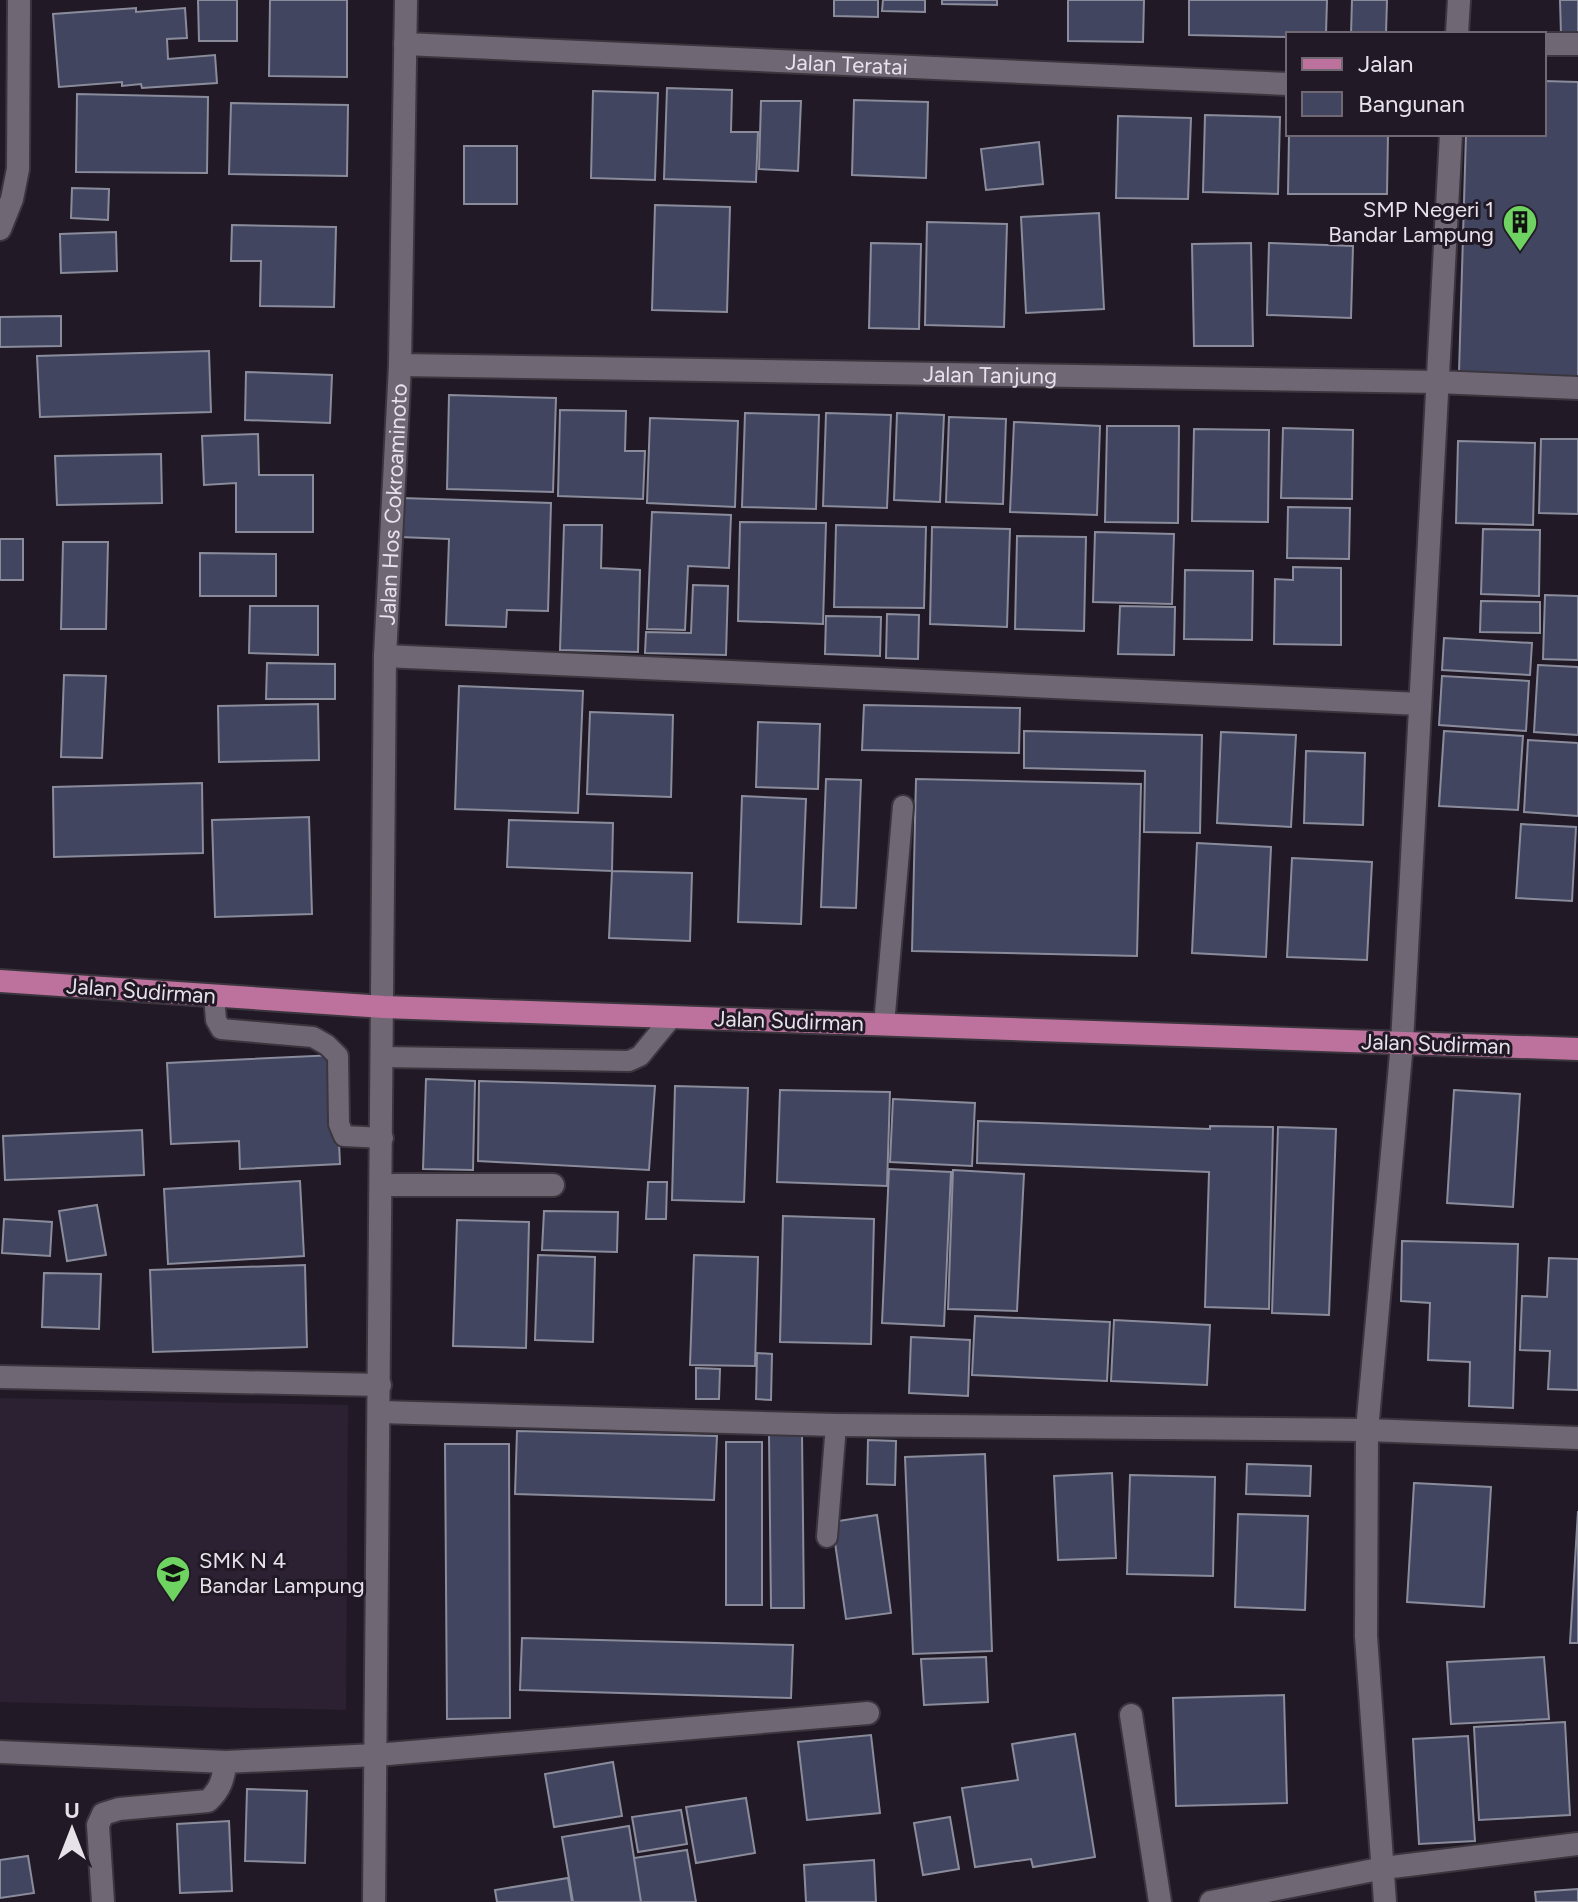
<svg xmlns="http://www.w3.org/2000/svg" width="1578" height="1902" viewBox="0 0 1578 1902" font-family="Figtree,sans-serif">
<rect width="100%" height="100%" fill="#211925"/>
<path fill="#2c2132" d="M0,1398L348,1405L346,1710L0,1702Z"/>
<path fill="#424560" stroke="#8a8c9c" stroke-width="2" d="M198,0H237V41H199Z
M270,0H347V77L269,76Z
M834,0H878V17L834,16Z
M883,0H925V12L882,11Z
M942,0H997V5L942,4Z
M1068,0H1144L1143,42L1068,41Z
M1189,0H1327L1326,34H1288V37L1189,35Z
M1352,0H1387L1386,34H1351Z
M1560,0H1578V35H1561Z
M136,8V12L185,8L187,38L167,39L168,59L215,55L217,83L142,88L141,84L122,86V82L59,87L53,14Z
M1544,81L1578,82V377L1459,372L1466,134H1544Z
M667,88L732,90L731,132H758L756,182L664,179Z
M593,91L658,93L655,180L591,178Z
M77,94L208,97L207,173L76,172Z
M854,100L928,102L926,178L852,175Z
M761,101H801L798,171L759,169Z
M231,103L348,105L347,176L229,174Z
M1205,115L1280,117L1278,194L1203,192Z
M1118,116L1191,118L1188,199L1116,198Z
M1289,134H1388L1387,194H1288Z
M1039,142L1043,184L986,190L981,149Z
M464,146H517V204H464Z
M72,188L109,189L108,220L71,218Z
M655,205L730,207L727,312L652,310Z
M1099,213L1104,309L1026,313L1021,217Z
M927,222L1007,224L1004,327L925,325Z
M232,225L336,227L334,307L260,306L261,261H231Z
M116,232L117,271L61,273L60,234Z
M871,243L921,244L919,329L869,328Z
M1251,243L1253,346H1194L1192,244Z
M1269,243L1353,246L1351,318L1267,315Z
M61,316V346L0,347V317Z
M209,351L211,412L40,417L37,356Z
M246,372L332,375L330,423L245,420Z
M449,395L556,398L553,492L447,489Z
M560,410L626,411L625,451H645L643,499L558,496Z
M745,413L819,415L816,509L742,507Z
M826,413L891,415L887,508L823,506Z
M897,413L944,415L940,502L894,500Z
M949,417L1006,419L1003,504L946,502Z
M650,418L738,421L735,507L647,503Z
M1014,422L1100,426L1097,515L1010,512Z
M1107,426H1179L1178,523L1105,522Z
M1283,428L1353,430L1352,499L1281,498Z
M1194,429L1269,430L1268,522L1192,521Z
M258,434L259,475H313V532H236V483L204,485L202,436Z
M1541,439H1578V514L1539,513Z
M1458,441L1535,443L1533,525L1456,523Z
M161,454L162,503L57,505L55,456Z
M402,498L551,503L548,611L507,610L506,627L446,625L449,539L400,537Z
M1288,507L1350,508L1349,559L1287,558Z
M652,512L731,515L729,568L688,566L685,630L647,629Z
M740,522L826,523L823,624L738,621Z
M564,525H602L601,568L640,570L638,652L560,650Z
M836,525L926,527L924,608L834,607Z
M932,527L1010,529L1007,627L930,624Z
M1483,529L1540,530L1539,596L1481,594Z
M1095,532L1174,534L1172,604L1093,602Z
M1017,536L1086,537L1084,631L1015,629Z
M0,539H23V580H0Z
M63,542H108L106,629H61Z
M200,553L276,554V596H200Z
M1293,567L1341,568V645L1274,644L1275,579L1293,580Z
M1185,570L1253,571L1252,640L1184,639Z
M693,585L728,586L726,655L645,653L646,632L691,633Z
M1545,595L1578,596V660L1543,659Z
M1481,601L1540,602V633L1480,632Z
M250,606H318V655L249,653Z
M1120,606L1175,607L1174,655L1118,654Z
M887,614L919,615L918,659L886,658Z
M826,616L881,617L880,656L825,654Z
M1444,638L1532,643L1530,675L1442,670Z
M267,663L335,664V699H266Z
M1538,665L1578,667V735L1534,732Z
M64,675L106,676L102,758L61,757Z
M1442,676L1529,681L1526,731L1439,725Z
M459,686L583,691L578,813L455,809Z
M318,704L319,760L219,762L218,706Z
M864,705L1020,708L1019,753L862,750Z
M590,712L673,715L671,797L587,794Z
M758,722L820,724L818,789L756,787Z
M1024,731L1202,735L1200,833L1144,832L1145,771L1024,768Z
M1444,731L1523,736L1518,810L1439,806Z
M1221,732L1296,735L1291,827L1217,823Z
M1528,740L1578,743V816L1524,812Z
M1306,751L1365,753L1363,825L1304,823Z
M826,779L861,780L856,908L821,907Z
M916,779L1141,784L1137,956L912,951Z
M202,783L203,853L54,857L53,787Z
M742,796L806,799L801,924L738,922Z
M309,817L312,914L215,917L212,820Z
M509,820L613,823L612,871L507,867Z
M1521,824L1576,827L1572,901L1516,898Z
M1197,843L1271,847L1266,957L1192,953Z
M1292,858L1372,862L1367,960L1287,957Z
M612,871L692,873L690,941L609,938Z
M335,1055L340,1164L240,1169L239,1141L171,1144L167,1063Z
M426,1079L475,1081L473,1170L423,1169Z
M479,1081L655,1086L649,1170L478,1161Z
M675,1086L748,1088L744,1202L672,1200Z
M780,1090L890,1092L887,1186L777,1182Z
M1454,1090L1520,1094L1513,1207L1447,1203Z
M893,1099L975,1103L972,1166L890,1162Z
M978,1121L1210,1129V1126L1273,1127L1269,1309L1205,1307L1209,1172L977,1163Z
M1278,1127L1336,1129L1329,1315L1272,1313Z
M142,1130L144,1175L5,1180L3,1136Z
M889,1169L951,1172L944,1326L882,1323Z
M953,1170L1024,1174L1017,1311L948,1309Z
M300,1181L304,1256L168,1264L164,1189Z
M648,1182H667L666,1219H646Z
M97,1205L106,1255L67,1261L59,1211Z
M544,1211L618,1212L617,1252L542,1250Z
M783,1216L874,1219L871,1344L780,1342Z
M4,1219L52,1222L50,1256L2,1253Z
M457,1220L529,1222L526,1348L453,1346Z
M1402,1241L1518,1244L1513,1408L1469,1406L1470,1362L1428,1360L1430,1303L1401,1301Z
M538,1255L595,1257L593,1342L535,1340Z
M694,1255L758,1257L755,1366L690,1365Z
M1549,1258L1578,1259V1390L1548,1389L1550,1351L1520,1350L1522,1296L1547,1297Z
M305,1265L307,1347L153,1352L150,1270Z
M44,1273L101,1274L99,1329L42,1327Z
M975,1316L1110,1322L1107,1381L972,1375Z
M1114,1320L1210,1325L1207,1385L1111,1381Z
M911,1337L970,1340L968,1396L909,1393Z
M757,1353L772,1354L771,1400L756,1399Z
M696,1368L720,1369L719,1399H696Z
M517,1431L717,1436L714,1500L515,1494Z
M802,1433L804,1608H771L769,1434Z
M868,1440L896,1441L895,1485L867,1484Z
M726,1442H762V1605H726Z
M445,1444H509L510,1718L447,1719Z
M985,1454L992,1651L913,1654L905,1457Z
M1247,1464L1311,1466L1310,1496L1246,1494Z
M1112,1473L1116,1558L1058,1560L1054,1476Z
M1130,1475L1215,1477L1213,1576L1127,1574Z
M1414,1483L1491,1487L1484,1607L1407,1602Z
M1578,1511V1643H1570Z
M1238,1514L1308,1516L1305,1610L1235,1607Z
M877,1515L891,1613L846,1619L832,1522Z
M522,1638L793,1645L791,1698L520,1690Z
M986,1657L988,1702L924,1705L921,1659Z
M1544,1657L1549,1719L1451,1724L1447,1662Z
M1284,1695L1287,1803L1176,1806L1173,1698Z
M1565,1722L1570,1815L1479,1820L1474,1727Z
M1075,1734L1095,1857L1033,1867L1031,1859L975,1867L962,1788L1018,1780L1012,1744Z
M871,1735L880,1813L807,1820L798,1742Z
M1468,1736L1475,1841L1419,1844L1413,1739Z
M613,1762L622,1816L554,1827L545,1774Z
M247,1789L307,1791L305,1863L245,1861Z
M746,1798L755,1853L696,1863L686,1807Z
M681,1810L687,1844L638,1852L632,1817Z
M950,1817L959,1869L923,1875L914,1823Z
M229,1821L232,1891L180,1893L177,1824Z
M629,1826L641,1902H573L562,1837Z
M687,1850L696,1902H641L634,1858Z
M28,1856L34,1893L0,1898V1860Z
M874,1860L876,1902H806L804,1865Z
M568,1878L572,1902H497L495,1890Z
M1578,1889V1902H1536L1535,1892Z"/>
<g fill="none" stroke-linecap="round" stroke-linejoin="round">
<g stroke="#3b363e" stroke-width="24">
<path id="service" d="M214,996L216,1020L221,1029L313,1037L327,1045L338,1056L339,1124L344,1136L383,1138
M884,1025L903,806
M383,1057L629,1061L640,1056L672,1017
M827,1537L836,1425"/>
</g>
<g stroke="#3b363e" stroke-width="26">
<g id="minor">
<path d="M1457,34L1459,0"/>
<path id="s1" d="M405,44L1288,84"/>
<path d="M1544,44H1578"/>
<path d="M0,229L12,199L18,169L19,0"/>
<path id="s2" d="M400,365L1437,382L1578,388"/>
<path d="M385,656L1420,704"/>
<path d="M382,1185H553"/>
<path d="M0,1377L380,1385"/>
<path d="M380,1412L836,1425L1367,1430L1578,1438"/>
<path d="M1131,1715L1160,1902"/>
<path d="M0,1752L226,1762"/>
<path d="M103,1902L98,1825L103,1814L119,1809L208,1801C221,1789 223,1779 226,1762L376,1755L868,1713"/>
<path d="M1211,1902L1384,1868L1578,1844"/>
<path d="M1385,1902L1366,1636L1367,1430L1402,1043L1451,134"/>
</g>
</g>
<g stroke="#3b363e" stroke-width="26">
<g id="tertiary">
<path id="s3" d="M374,1902L385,656L400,365L406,0"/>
</g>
</g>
<g stroke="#3b363e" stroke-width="26">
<path id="primary" d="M0,981L384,1007L1578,1049"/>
</g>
<use href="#service" stroke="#706775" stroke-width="20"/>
<use href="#minor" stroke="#706775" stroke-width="22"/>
<use href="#tertiary" stroke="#706775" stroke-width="22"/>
<use href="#primary" stroke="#bc729d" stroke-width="22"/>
</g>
<defs>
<g id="building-pin" transform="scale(1.8)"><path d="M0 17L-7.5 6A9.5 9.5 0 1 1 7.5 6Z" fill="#6ed361" stroke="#211925"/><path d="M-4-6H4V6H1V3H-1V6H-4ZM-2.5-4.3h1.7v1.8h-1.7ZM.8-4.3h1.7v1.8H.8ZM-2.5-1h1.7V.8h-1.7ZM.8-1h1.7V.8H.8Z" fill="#111"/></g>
<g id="school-pin" transform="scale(1.8)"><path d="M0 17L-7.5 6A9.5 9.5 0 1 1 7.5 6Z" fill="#6ed361" stroke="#211925"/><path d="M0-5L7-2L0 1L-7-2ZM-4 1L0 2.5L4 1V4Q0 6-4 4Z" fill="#111"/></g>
</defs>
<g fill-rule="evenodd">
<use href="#building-pin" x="1520" y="222"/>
<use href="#school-pin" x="173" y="1573"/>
</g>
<g text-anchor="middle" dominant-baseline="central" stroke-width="6" stroke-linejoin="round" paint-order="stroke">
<g font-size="22" fill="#e7e2ea" stroke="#211925">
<text stroke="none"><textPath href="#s1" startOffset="442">Jalan Teratai</textPath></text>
<text stroke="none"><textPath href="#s2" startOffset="590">Jalan Tanjung</textPath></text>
<text stroke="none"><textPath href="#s3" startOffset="1398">Jalan Hos Cokroaminoto</textPath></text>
<text transform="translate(141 991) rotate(4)">Jalan Sudirman</text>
<text transform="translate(789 1021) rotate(2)">Jalan Sudirman</text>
<text transform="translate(1436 1044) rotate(2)">Jalan Sudirman</text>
</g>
<g font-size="22" fill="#e7e2ea" stroke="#211925" text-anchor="end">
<text x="1494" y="209">SMP Negeri 1<tspan x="1494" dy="25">Bandar Lampung</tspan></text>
<text x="199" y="1560" text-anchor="start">SMK N 4<tspan x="199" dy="25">Bandar Lampung</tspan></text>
</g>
</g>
<rect x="1286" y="32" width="260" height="104" fill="#211925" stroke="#706974" stroke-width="2"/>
<rect x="1302" y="58" width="40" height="12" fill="#bc729d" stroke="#706974" stroke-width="2"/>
<text x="1358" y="72" font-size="24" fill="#e7e2ea">Jalan</text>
<rect x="1302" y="92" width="40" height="24" fill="#424560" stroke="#706974" stroke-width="2"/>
<text x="1358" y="112" font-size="24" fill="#e7e2ea">Bangunan</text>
<g transform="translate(72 1830)" stroke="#211925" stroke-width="6" paint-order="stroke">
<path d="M0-6L14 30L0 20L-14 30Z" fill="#e7e2ea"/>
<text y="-12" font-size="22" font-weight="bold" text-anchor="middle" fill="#e7e2ea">U</text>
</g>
</svg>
